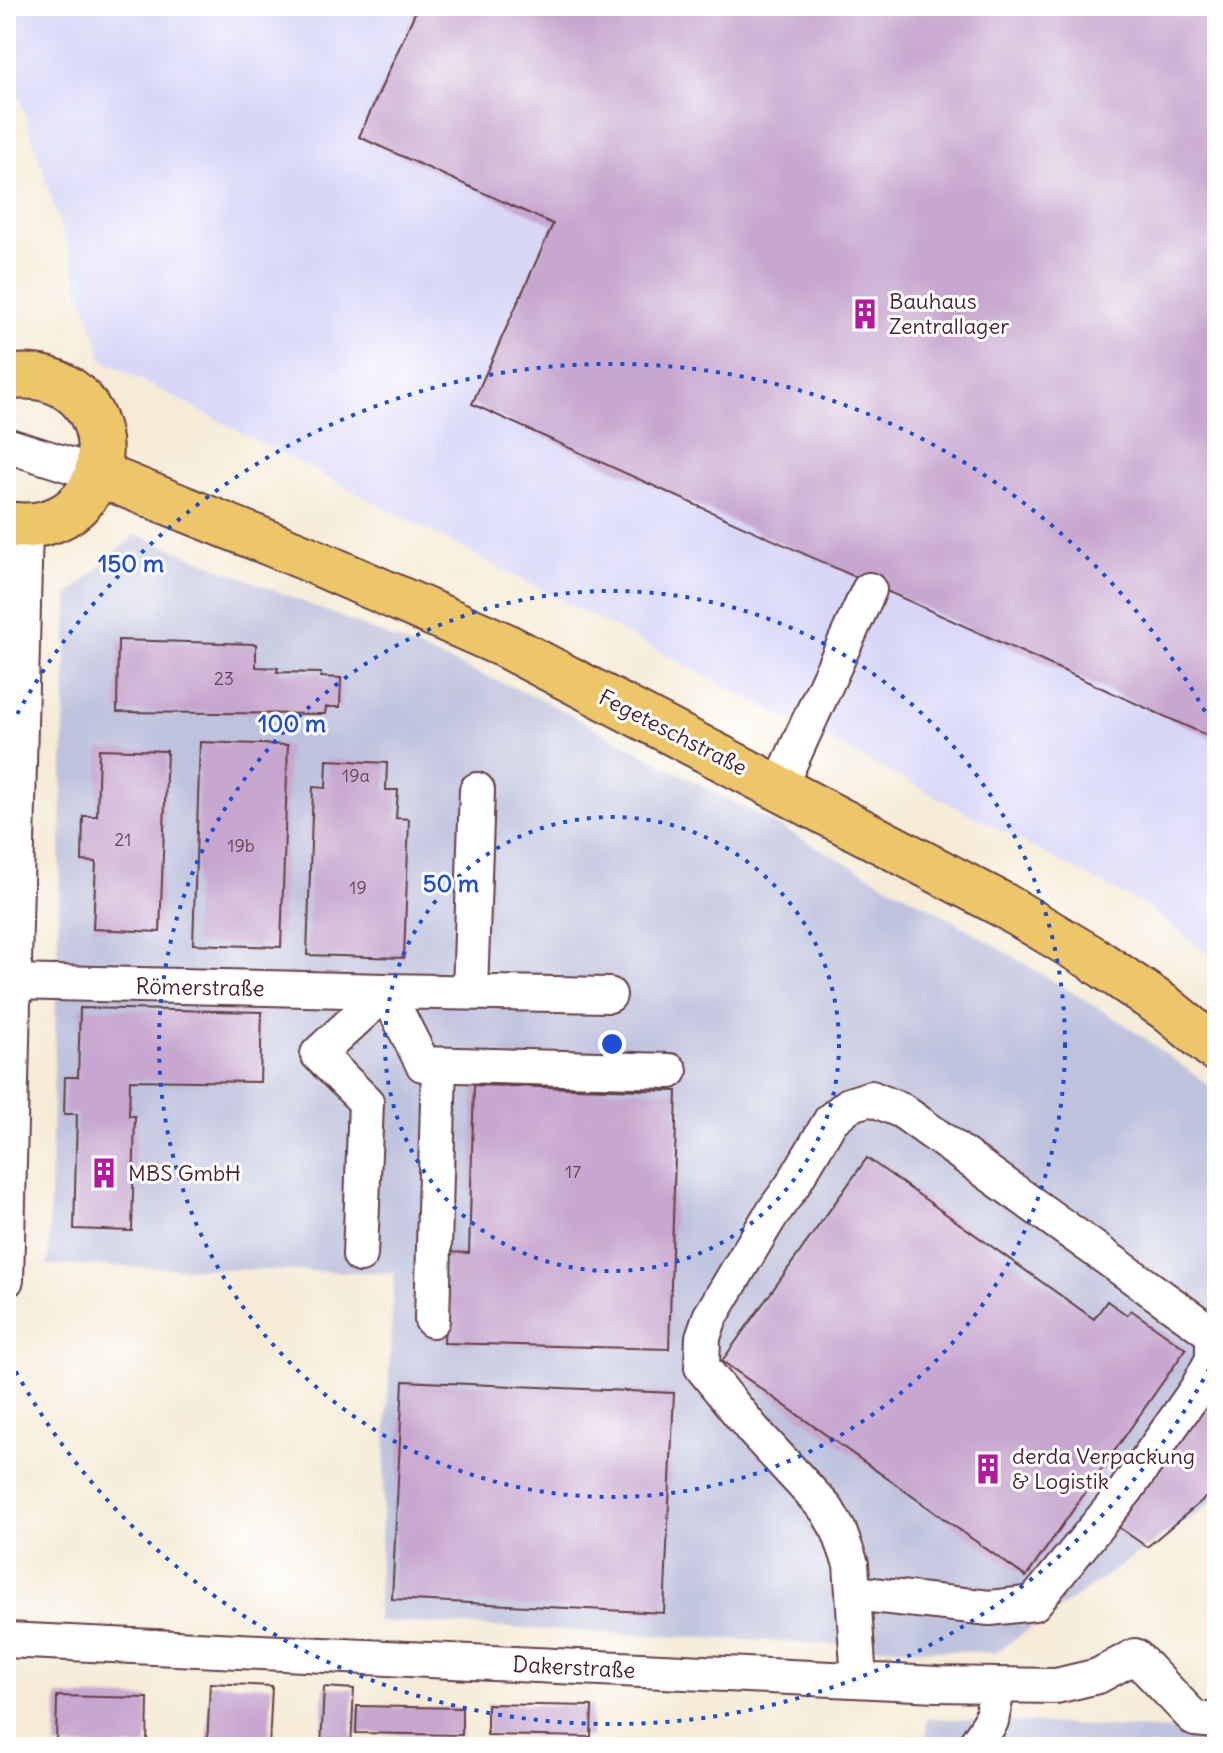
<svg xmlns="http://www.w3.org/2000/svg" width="1223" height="1753" viewBox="0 0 1223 1753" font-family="Delius,sans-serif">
<rect width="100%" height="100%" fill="#fff"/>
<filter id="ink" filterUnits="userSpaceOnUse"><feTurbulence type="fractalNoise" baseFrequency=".0125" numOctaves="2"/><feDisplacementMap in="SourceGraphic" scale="16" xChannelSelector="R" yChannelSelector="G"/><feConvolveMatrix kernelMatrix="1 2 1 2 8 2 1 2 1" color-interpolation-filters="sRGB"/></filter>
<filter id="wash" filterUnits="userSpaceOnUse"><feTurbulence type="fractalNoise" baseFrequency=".006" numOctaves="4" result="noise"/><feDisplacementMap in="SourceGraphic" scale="32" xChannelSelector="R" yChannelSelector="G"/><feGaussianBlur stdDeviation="1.8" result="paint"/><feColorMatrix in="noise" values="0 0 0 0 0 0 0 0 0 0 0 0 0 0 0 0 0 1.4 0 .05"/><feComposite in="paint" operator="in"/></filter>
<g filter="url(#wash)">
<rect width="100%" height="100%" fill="#f5ebd6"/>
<path fill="#d8d7f8" d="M6,6H1217V960L1143,905L103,360L6,55Z"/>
<path fill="#bfc2dd" d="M136,534L541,699L942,914L1126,1025L1217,1091V1499L995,1653L377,1621L394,1273L48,1265L68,596Z
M1215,1703L1217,1747H926L927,1718L1194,1731Z"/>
<g id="blocks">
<path fill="#c7a7cf" d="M418,6H1217V740L472,404L553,224L359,137Z
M118,640L256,644V667L278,668L277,672L321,673V677L341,678L340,707H326L325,714L117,712Z
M200,742L288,745L281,947L193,944Z
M99,749L167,751L160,932L93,929L96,862L82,861L83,816H97Z
M327,760L387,763L386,790H398L396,818L409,819L404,958L307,955L313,787L326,788Z
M80,1008L262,1012L260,1082L130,1080L129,1116H135L132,1231L74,1229L77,1114H64L65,1077H78Z
M474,1085L677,1091L669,1349L444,1343L447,1252L469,1253Z
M867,1158L1094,1319L1107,1301L1127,1315L1131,1310L1186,1349L1026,1577L722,1361Z
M403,1381L674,1393L664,1613L392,1599Z
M1204,1397L1217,1407V1488L1147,1547L1114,1524Z
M210,1683L272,1686L269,1747H207Z
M324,1687L354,1689L351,1747H321Z
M57,1696L148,1698L147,1747H56Z
M487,1704L592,1706L591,1737L487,1735Z
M357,1706L462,1708V1735L356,1733Z"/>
</g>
</g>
<g filter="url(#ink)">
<use href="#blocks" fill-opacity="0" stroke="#643e45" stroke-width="2"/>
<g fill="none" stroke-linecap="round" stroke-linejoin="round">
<g stroke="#643e45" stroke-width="38">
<path id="minor" d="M6,445L98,474
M779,787L869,590
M13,982L386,991
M470,992L477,790
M609,995L386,991L423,1064L670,1071
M360,1255L366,1102L318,1054L386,991
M6,1280L25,526
M432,1320L439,1065
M854,1593L990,1608L1034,1603L1126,1490L1197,1389L1213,1359V1334L902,1111L871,1098L849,1105L831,1120L792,1186L769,1218L710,1317L703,1337L702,1367L753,1430L827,1510L839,1531L851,1564L859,1680
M6,1640L937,1684L1056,1686L1098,1676L1135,1656L1195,1719L1217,1721
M974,1747L991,1721L998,1685"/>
</g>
<g stroke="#643e45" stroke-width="48">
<path id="major" d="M6,378C131,358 131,543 6,524
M98,474L304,557L504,645L1003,905L1092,958L1166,1008L1217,1050"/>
</g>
<use href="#minor" stroke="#fff" stroke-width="34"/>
<use href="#major" stroke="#ecc669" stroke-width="44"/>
</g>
</g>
<g fill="none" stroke="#1d4ed8" stroke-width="4" stroke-dasharray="4 8">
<circle cx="612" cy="1044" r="227"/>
<circle cx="612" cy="1044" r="453"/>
<path d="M1215 1358A680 680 0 0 1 6 1353M6 735A680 680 0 0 1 1215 730"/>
</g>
<defs>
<g id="building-bare" transform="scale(2.4)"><path d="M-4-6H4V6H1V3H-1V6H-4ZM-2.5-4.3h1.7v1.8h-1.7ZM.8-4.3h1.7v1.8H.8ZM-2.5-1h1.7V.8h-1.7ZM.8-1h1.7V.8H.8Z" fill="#b5179e" stroke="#fff" stroke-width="2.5" paint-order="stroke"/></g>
</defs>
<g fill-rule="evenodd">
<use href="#building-bare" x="865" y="314"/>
<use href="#building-bare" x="104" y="1173"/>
<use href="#building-bare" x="988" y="1469"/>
</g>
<g text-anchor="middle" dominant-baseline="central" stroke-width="6" stroke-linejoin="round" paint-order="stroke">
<g font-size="18" fill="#694154">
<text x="224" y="678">23</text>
<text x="356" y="775">19a</text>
<text x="123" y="839">21</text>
<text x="241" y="845">19b</text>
<text x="358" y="887">19</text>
<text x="573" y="1171">17</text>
</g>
<g font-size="22" fill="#4a1f2b" stroke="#fff" text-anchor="start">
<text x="889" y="301">Bauhaus<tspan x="889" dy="25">Zentrallager</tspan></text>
<text x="128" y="1173">MBS GmbH</text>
<text x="1012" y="1456">derda Verpackung<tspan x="1012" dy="25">&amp; Logistik</tspan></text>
</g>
<g font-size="22" fill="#4a1f2b" stroke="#fff">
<text transform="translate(673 732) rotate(27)">Fegeteschstraße</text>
<text transform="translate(200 987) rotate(1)">Römerstraße</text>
<text transform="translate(574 1667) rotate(3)">Dakerstraße</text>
</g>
</g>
<circle cx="612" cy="1044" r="12" fill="#1d4ed8" stroke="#fff" stroke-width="4"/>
<g font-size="24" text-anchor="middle" font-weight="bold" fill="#1d4ed8" stroke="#fff" stroke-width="6" stroke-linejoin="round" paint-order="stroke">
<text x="131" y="572">150 m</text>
<text x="292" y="732">100 m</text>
<text x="451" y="892">50 m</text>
</g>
<rect width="1223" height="1753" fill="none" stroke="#fff" stroke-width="32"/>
</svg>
